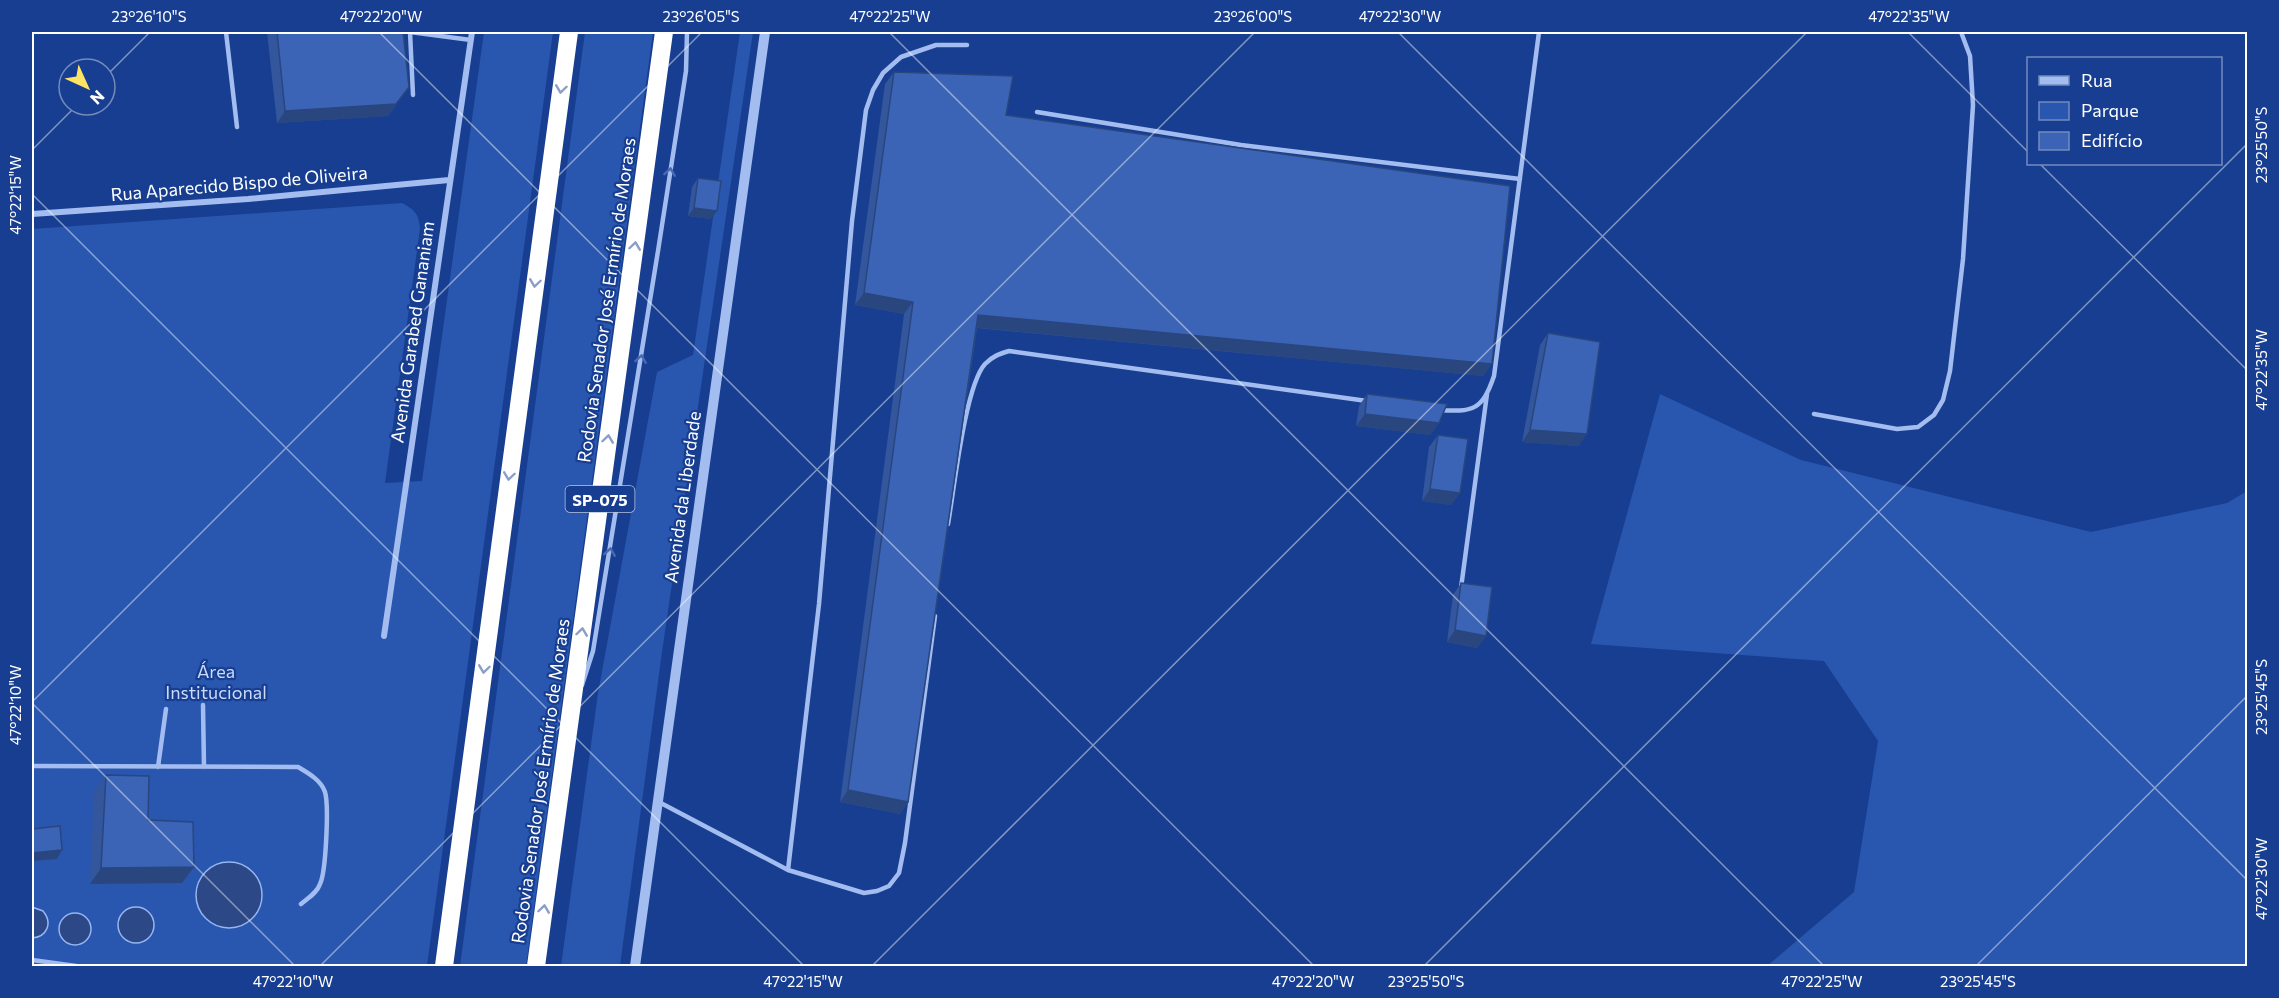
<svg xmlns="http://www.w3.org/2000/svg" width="2279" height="998" viewBox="0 0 2279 998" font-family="Commissioner,sans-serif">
<rect width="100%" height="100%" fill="#173e90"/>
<path fill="#2956ae" d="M484,32H553L427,966H32V229L402,203C415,210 419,214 420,229L385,483L422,481Z
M585,32H653L526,966H460Z
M740,32H753L662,652L620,966H561L598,693L657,372L693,355Z
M1660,394L1801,460L2091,532L2227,503L2247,491V966H1767L1854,892L1878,741L1824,661L1591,644Z"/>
<path fill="#2c4886" stroke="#96b6f2" stroke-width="1.5" d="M196 895a33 33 0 1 1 66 0a33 33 0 1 1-66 0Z
M32,907L43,911C53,923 47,937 32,938Z
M118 925a18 18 0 1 1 36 0a18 18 0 1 1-36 0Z
M59 929a16 16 0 1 1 32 0a16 16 0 1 1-32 0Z"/>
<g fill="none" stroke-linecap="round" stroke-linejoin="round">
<path stroke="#a4bdf0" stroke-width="4.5" d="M226,32L237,127
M410,32L413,95
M410,32L471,40
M1037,112L1241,145L1520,179
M1438,410C1473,412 1482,411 1494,376L1539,32
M1814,414L1897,429L1918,427L1934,415L1943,400L1950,371L1963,259L1973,105L1970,56L1961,32
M948,524C954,490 965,386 985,364C993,356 999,354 1009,351L1367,401
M1461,588L1487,394
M935,616L905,843L899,873L889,886L877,891L864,893L788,870L819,604L852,221L866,110L873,90L883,73L901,57L936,45H967
M582,685L593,651L658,251L686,71L687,32
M203,705L204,767
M32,766L298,767C308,773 321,780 325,792C329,805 326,872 320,884C317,893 308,898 301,904
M158,767L166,709
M657,801L788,870
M32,960L76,966"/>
<path stroke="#a4bdf0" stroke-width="6" d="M32,214L248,199L449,180
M384,636L472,32"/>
<path stroke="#a4bdf0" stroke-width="10" d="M635,966L765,32"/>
<path stroke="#fff" stroke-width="18" d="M444,966L569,32
M536,966L664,32"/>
</g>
<path fill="#33569d" d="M267,32H403L409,87L388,116L277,123Z
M894,72L1006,115L1492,364L1483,376L977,328L908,802L900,814L840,802L904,314L855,305L885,84Z
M698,178L711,219L688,216L692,187Z
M1548,333L1579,446L1522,442L1540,345Z
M1367,394L1439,423L1430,435L1356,426L1359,406Z
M1438,435L1460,493L1451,505L1422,501L1429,447Z
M1461,583L1486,636L1477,648L1447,642L1453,595Z
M106,775L194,867L182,883L90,884L94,791Z"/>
<path fill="#29467f" d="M409,87L388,116L277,123L285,111Z
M694,208L717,211L711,219L688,216Z
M864,293L913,302L904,314L855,305Z
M978,315L1492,364L1483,376L970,327Z
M1365,414L1439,423L1430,435L1356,426Z
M1530,430L1587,434L1579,446L1522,442Z
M1430,489L1460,493L1451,505L1422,501Z
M1455,630L1486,636L1477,648L1447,642Z
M848,790L908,802L900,814L840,802Z
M62,850L57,859L32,861V853Z
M194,867L182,883L90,884L101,868Z"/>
<path fill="#3b64b6" stroke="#29467f" stroke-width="1.5" d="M277,32H403L409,87L396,104L285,111Z
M894,72L1013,76L1006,115L1510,186L1492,364L978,315L908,802L848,790L913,302L864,293Z
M698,178L721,181L717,211L694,208Z
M1548,333L1600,342L1587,434L1530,430Z
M1367,394L1447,404L1439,423L1365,414Z
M1438,435L1468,439L1460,493L1430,489Z
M1461,583L1492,587L1486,636L1455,630Z
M106,775L149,776L148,820L193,822L194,867L101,868Z
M60,826L62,850L32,853V829Z"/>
<defs><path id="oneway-chevron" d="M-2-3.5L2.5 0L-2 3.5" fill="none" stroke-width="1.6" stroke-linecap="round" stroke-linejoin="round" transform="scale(1.5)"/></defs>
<g stroke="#8b9ec8">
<use href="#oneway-chevron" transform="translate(561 89) rotate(98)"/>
<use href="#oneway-chevron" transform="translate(635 246) rotate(-82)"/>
<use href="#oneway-chevron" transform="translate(535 283) rotate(98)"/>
<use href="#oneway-chevron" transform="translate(608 439) rotate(-82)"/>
<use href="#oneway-chevron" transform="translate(509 476) rotate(98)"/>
<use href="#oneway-chevron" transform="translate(582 632) rotate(-82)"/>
<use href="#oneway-chevron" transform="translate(484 669) rotate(98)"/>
<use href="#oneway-chevron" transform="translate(544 909) rotate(-82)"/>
</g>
<g stroke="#486ab2">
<use href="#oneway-chevron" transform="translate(670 172) rotate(-81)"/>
<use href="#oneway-chevron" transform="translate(641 359) rotate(-81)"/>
<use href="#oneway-chevron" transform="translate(610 552) rotate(-81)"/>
</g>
<path fill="none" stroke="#fff" stroke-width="1.5" stroke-opacity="0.45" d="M379,32L1314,966M889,32L1824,966M1398,32L2248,881M1908,32L2028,152M105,77L150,32M32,150L77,105M2040,164L2248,371M32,194L804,966M32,702L702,32M32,703L295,966M320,966L1255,32M872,966L1807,32M1424,966L2248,143M1976,966L2248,695"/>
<g text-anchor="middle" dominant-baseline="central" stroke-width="4.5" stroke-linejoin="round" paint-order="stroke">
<rect fill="#173e90" stroke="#b9c5de" stroke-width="1.5" x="565.5" y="486" width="69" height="26" rx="4.5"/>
<g font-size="16" font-weight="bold" fill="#fff">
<text x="600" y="499">SP-075</text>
</g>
<g font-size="18" fill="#fff" stroke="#173e90">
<text transform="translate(239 183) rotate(-5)">Rua Aparecido Bispo de Oliveira</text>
<text transform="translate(606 300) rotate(-82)">Rodovia Senador José Ermírio de Moraes</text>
<text transform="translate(412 332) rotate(-82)">Avenida Garabed Gananiam</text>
<text transform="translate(682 497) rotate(-82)">Avenida da Liberdade</text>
<text transform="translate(540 781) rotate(-82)">Rodovia Senador José Ermírio de Moraes</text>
</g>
<g font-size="18" fill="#cadbfb" stroke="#173e90">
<text x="216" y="671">Área<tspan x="216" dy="21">Institucional</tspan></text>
</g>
</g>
<rect width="2279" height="998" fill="none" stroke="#173e90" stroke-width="66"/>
<rect x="2027" y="57" width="195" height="108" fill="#173e90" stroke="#748bbc" stroke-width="1.5"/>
<rect x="2039" y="76" width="30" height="9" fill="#a4bdf0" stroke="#748bbc" stroke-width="1.5"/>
<text x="2081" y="87" font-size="18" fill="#ffffff">Rua</text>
<rect x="2039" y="102" width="30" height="18" fill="#2956ae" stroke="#748bbc" stroke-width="1.5"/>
<text x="2081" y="117" font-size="18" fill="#ffffff">Parque</text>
<rect x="2039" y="132" width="30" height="18" fill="#3b64b6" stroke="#748bbc" stroke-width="1.5"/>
<text x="2081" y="147" font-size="18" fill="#ffffff">Edifício</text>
<g transform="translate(87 87) rotate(135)"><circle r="28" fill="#173e90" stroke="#748bbc" stroke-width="1.5"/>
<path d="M0-4.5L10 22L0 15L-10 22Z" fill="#ffe463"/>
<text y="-9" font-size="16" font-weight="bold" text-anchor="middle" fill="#ffffff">N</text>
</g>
<rect x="33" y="33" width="2213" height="932" fill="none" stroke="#fff" stroke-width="2"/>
<g font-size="15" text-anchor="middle" fill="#fff">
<text x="149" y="22">23°26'10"S</text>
<text x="381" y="22">47°22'20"W</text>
<text x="701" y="22">23°26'05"S</text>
<text x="890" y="22">47°22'25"W</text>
<text x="1253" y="22">23°26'00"S</text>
<text x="1400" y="22">47°22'30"W</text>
<text x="1909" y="22">47°22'35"W</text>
<text transform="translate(2262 145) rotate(-90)" y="5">23°25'50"S</text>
<text transform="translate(16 195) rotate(-90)" y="5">47°22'15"W</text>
<text transform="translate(2262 370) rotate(-90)" y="5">47°22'35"W</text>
<text transform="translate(2262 697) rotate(-90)" y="5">23°25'45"S</text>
<text transform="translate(16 705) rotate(-90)" y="5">47°22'10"W</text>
<text transform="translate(2262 879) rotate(-90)" y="5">47°22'30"W</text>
<text x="293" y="987">47°22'10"W</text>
<text x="803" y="987">47°22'15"W</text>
<text x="1313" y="987">47°22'20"W</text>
<text x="1426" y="987">23°25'50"S</text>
<text x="1822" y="987">47°22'25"W</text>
<text x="1978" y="987">23°25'45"S</text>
</g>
</svg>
